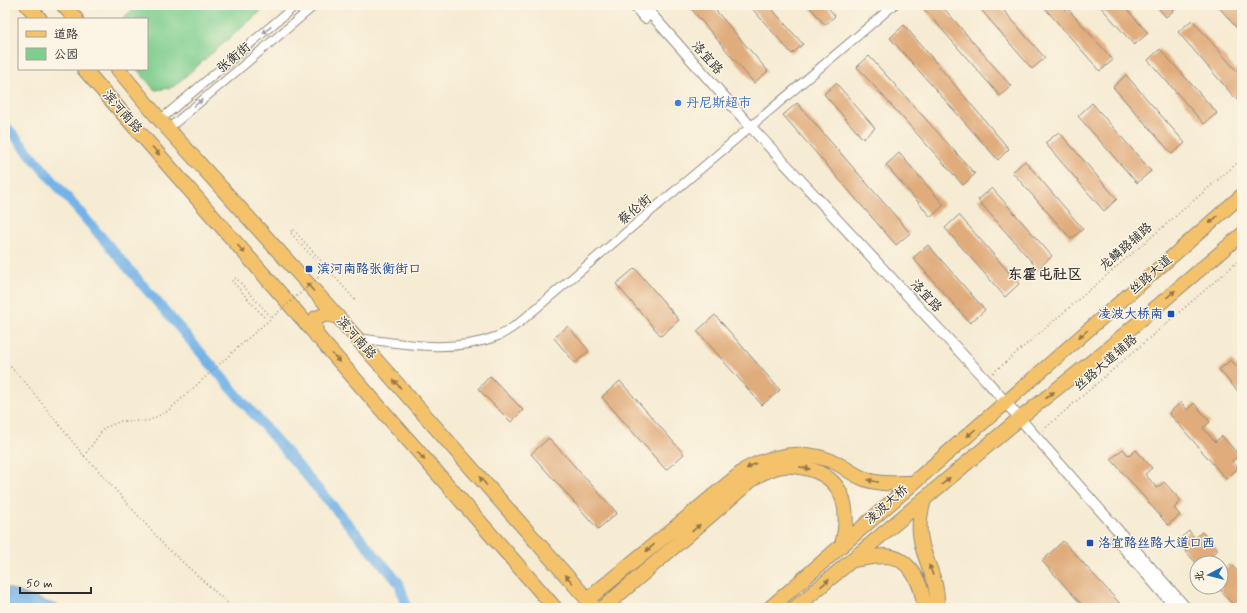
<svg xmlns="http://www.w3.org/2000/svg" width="1247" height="613" viewBox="0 0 1247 613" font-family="Mynerve,'LXGW WenKai TC',sans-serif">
<rect width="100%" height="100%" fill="#fcf5e5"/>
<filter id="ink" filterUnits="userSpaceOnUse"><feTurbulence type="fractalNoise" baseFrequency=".025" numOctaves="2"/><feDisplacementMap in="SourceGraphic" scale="8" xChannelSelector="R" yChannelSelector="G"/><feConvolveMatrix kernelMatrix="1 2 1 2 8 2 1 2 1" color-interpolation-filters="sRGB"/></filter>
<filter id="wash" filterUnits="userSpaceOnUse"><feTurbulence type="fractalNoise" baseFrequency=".012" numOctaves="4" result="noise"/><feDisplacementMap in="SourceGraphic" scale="16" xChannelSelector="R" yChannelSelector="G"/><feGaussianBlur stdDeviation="0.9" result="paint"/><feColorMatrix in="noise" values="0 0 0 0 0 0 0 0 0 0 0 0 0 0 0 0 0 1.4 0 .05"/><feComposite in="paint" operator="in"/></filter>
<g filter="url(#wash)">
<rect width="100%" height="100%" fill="#f6ebd3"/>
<path fill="#7ece8e" stroke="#547c5c" d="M138,5H268L174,86L169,88L155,90L137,69H147V19H122Z"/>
<path fill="#73b3e7" stroke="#4f6f89" d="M5,587L64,608H5Z"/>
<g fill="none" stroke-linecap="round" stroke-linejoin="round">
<path stroke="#73b3e7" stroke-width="10" d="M5,125L399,583L407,608"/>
</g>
<g id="blocks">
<path fill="#e0ac7c" d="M688,5H711L768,71L754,83Z
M749,5H768L803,44L792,54Z
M808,5H826L835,16L825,25Z
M928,5H941L1011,86L1000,96L924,9Z
M977,5H999L1045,58L1032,69Z
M1042,5H1062L1066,10L1068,9L1113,60L1100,71Z
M1099,5H1123L1148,33L1134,45Z
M1156,5H1180L1166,17Z
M1217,5H1242V34Z
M1192,20L1242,77V93L1236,99L1178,32Z
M904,25L1009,149L998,160L890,38Z
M1160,49L1217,113L1204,124L1148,60Z
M869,56L975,174L963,185L857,67Z
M1126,75L1185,143L1172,154L1113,87Z
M836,83L875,128L863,139L824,94Z
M797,103L910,233L896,245L783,115Z
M1092,103L1151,171L1137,183L1078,116Z
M1059,132L1117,199L1104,211L1045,143Z
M899,153L944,205L931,217L886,165Z
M1025,161L1083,229L1071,239L1012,172Z
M992,188L1052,256L1038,269L978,200Z
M959,215L1019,284L1005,297L945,228Z
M928,245L985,310L970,323L913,258Z
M635,268L679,320L661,336L616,284Z
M715,315L780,390L762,405L697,331Z
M568,326L589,351L575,363L554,338Z
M1231,360L1237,367L1242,363V396L1219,370Z
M490,376L523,410L511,422L478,389Z
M620,381L684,454L666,470L602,397Z
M1181,402L1187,410L1194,403L1210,422L1203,428L1215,442L1222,436L1239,455L1232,461L1238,468L1226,479L1169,413Z
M549,438L617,513L598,529L531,454Z
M1123,449L1129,456L1136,450L1152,468L1145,474L1157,488L1164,482L1181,501L1174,508L1180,515L1168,525L1111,459Z
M1189,531L1195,538L1202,532L1218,550L1211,556L1217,563H1196L1177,541Z
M1063,541L1124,608H1085L1042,561Z
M1231,564L1242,577V601L1235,607L1221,591V573Z"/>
</g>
</g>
<g filter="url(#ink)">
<use href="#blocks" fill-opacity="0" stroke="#908b7f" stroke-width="1"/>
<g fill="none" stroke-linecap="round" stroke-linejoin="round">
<g stroke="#908b7f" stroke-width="10">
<path id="minor" d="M160,120L296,5
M168,129L315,5
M357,338C404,344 452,354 498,336C505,333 512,328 519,323L894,5"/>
</g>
<g stroke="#908b7f" stroke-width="12">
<path id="tertiary" d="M634,5L645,18
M643,5L751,127L986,380L1186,608
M1116,539L1176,608"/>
</g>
<g stroke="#908b7f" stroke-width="15">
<path id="primary" d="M1005,403L1242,195
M1019,419L1108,348L1242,234"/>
</g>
<g stroke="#908b7f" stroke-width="16">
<path id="trunk" d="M27,5L40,19
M63,5L76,19
M84,69L555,608
M118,69L160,120L338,317L595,608
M317,337L315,325L316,318L327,314L338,317
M924,500C920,513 918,526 921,540C925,565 939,579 937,608
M854,560C864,558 874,556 885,556C911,557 923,586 924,608
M587,600L746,469C775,454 804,449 834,462C843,466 851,473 860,477C876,485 895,483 912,483
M603,608L755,477C762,473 770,469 778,467C786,465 797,466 805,468C845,477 851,509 842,545
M770,608L1005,403
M795,608L1019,419"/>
</g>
<path stroke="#908b7f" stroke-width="1.5" stroke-dasharray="1 3" stroke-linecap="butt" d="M267,5L268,6
M321,267L290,232L293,229L356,301
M264,317L232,281L236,278L272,318
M5,361L25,382L84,456L97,469L165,546L233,608
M993,373L1242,159
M1043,430L1242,258
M84,456L104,428L121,421H148L168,411L245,341"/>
<use href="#minor" stroke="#fff" stroke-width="8"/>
<use href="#tertiary" stroke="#fff" stroke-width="10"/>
<use href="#primary" stroke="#f4c26a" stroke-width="13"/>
<use href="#trunk" stroke="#f4c26a" stroke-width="14"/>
<path stroke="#908b7f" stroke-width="1.5" stroke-dasharray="1 3" stroke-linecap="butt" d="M245,341L328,269"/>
</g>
<defs><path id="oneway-solid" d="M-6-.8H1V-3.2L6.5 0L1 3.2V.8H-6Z"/></defs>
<g fill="#a0a0a0">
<use href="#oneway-solid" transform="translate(267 30) rotate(140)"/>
<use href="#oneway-solid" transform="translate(198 103) rotate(-40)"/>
</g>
<g fill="#90764a">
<use href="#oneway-solid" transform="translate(156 151) rotate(49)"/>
<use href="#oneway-solid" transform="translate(1213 220) rotate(139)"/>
<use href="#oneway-solid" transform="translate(241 249) rotate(49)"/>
<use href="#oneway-solid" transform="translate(310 287) rotate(-132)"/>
<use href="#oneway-solid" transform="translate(1171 294) rotate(-40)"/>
<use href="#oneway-solid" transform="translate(1083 334) rotate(139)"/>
<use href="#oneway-solid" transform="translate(336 358) rotate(49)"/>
<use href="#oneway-solid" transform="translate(397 384) rotate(-132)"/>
<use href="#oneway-solid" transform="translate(1050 395) rotate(-38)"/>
<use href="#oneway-solid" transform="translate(971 433) rotate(140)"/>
<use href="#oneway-solid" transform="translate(421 456) rotate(49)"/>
<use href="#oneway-solid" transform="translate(751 466) rotate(151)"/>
<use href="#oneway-solid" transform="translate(805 468) rotate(12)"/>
<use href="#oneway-solid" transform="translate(483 481) rotate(-131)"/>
<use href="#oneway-solid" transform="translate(873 481) rotate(-168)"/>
<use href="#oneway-solid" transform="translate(946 481) rotate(-41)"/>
<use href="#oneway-solid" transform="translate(696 528) rotate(-41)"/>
<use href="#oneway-solid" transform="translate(650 548) rotate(140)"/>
<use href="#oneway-solid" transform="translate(931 570) rotate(-110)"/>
<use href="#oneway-solid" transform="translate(569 579) rotate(-131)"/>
<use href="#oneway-solid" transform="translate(825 583) rotate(-40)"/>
</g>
</g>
<circle fill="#3f7fe0" stroke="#fcf5e5" stroke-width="1.5" cx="678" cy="103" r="4"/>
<g fill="#1a4fb4" stroke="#fcf5e5" stroke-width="1.5">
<rect x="305" y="265" width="8" height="8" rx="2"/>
<rect x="1167" y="310" width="8" height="8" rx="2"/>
<rect x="1086" y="539" width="8" height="8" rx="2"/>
</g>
<g text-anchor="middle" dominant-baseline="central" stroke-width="3" stroke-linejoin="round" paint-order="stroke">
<g font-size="13" fill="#2b2b2b" stroke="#fcf5e5">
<text transform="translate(234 58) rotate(-40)">张衡街</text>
<text transform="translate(707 58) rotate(48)">洛宜路</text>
<text transform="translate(122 112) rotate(49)">滨河南路</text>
<text transform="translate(635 210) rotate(-40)">蔡伦街</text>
<text transform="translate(1126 247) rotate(-41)">龙鳞路辅路</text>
<text transform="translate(1151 275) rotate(-41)">丝路大道</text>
<text transform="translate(926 296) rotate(47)">洛宜路</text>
<text transform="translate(356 338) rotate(49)">滨河南路</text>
<text transform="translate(1106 363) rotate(-41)">丝路大道辅路</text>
<text transform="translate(887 505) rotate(-42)">凌波大桥</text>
</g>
<g font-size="13" fill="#366cbe" stroke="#fcf5e5" text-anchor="start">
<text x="686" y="103">丹尼斯超市</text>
</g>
<g font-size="13" fill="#164399" stroke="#fcf5e5" text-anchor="start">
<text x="317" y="269">滨河南路张衡街口</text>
<text x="1163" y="314" text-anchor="end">凌波大桥南</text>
<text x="1098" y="543">洛宜路丝路大道口西</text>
</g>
<g font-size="15" font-weight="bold" fill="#2b2b2b" stroke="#fcf5e5">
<text x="1045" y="275">东霍屯社区</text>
</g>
</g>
<rect width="1247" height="613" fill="none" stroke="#fcf5e5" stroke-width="20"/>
<rect x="18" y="18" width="130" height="52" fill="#fcf5e5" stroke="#a8a49b"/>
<rect x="26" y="31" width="20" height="6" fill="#f4c26a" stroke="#a8a49b"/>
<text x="54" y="38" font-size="12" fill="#2b2b2b">道路</text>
<rect x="26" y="48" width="20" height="12" fill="#7ece8e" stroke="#a8a49b"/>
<text x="54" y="58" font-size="12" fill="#2b2b2b">公园</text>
<g transform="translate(1209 575) rotate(263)"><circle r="19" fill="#fcf5e5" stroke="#a8a49b"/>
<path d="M0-3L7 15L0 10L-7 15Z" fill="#1f6fb2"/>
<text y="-6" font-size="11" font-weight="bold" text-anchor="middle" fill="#2b2b2b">北</text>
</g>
<path d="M20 587v6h71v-6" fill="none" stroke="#2b2b2b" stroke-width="2"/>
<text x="26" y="587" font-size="12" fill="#2b2b2b" stroke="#fcf5e5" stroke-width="3" paint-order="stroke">50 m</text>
</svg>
